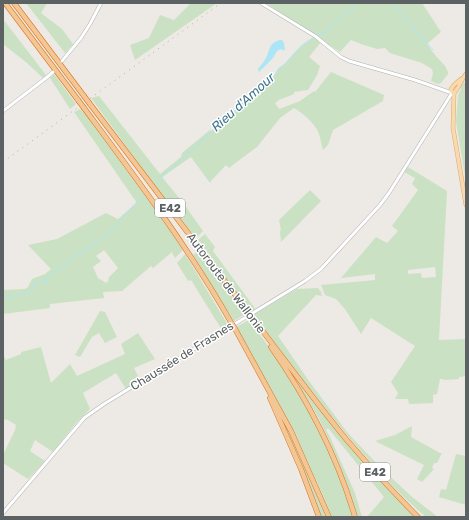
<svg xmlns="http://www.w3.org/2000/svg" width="469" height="520" viewBox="0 0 469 520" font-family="Rubik,sans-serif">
<rect width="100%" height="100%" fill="#ede9e4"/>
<path fill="#cae2c3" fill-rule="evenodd" d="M26,3H47L41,13L62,29L73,44L65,53Z
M191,3H217L135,60L130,45L149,38L160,15L174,20Z
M266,3H422L441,32L427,44L435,55L446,67V68L448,72V74L441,83L438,84L431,81L433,73L432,69L422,63L390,53L385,48L377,49L361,44L351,40L340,52Z
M3,19L46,75L43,78L27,63L3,44Z
M315,36L321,42L309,57L320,66L317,75L308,90L294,92V94L279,100L275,103L279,109L300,101L314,91L315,92L331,72L384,95L383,101L333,130L328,145L323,150C321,143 320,133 316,128C310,119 302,113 294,108L280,118L257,147L238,161L229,168L226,165L211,181L210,183L191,157L162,177L184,204L203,231L196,238L153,183L91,98L99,96L160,174L181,157L182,153L210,130L211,131L226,119L245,101L249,94L259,88L267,81L273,78L279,68L284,65L297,50Z
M54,74L76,104L70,109L50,78Z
M464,82L466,84V182L456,122L458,95L461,89L460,86Z
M80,109L87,116L157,212L183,250L175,258L171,251V253L153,268L151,266L122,291L103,292L104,298L50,304V308L3,314V290L25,289L28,287L32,279L45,274L51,269L28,245L57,239L106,213L118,219L137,203L74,112ZM104,250L118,268L108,278L109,280L106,283L98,278L93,267L101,261L96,256Z
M408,167L447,191L439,340L466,339V376L459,377V379L444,380L443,379H440L437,394L433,395V403L409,404L408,399H395L398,393L391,382L415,346L371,318L361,334L345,309L336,299L325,295L321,285L375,280V274L341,278L376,237L387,243L398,231L392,226L418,190L412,184L415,178L404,172ZM435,267L436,277L422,278L421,273L408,274V270Z
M310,190L321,201L281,242L280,231L281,230L279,220Z
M205,234L215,247L213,251L257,311L252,314L198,240Z
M198,251L245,314L234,321L193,255Z
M185,254L228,325L222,330L191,280L188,281L177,263Z
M318,288L321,292L322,296L316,295L278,336L309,381L347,432L360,446L381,468L411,496L438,517H426C403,498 382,475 362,452C324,409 290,363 256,318L254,314L297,289Z
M100,311L105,312L117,337L105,343L99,333L92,337L80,357L75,355Z
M249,320L281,363L319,428L335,463L353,517H332L321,491L289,422L236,327Z
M138,333L155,359L134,368L140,380L126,389L116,373L83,393L90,409L76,423L53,452L35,440L30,451L45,461L28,479L3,463V455L15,430L16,425L8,420L3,419V357L4,356L6,360L21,354V352L41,347L51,383L70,364L77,376L125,354L121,344Z
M287,367L332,424L415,517H367L384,497L328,428L326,430L330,437L355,493L362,517H358C347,483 334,449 318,417C308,400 298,384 287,367Z
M279,414C286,422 294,444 299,455C308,476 317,496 326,517H321L294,447Z
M412,426L411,437L440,453H442L437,463H434L432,468L434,469L422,482L417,479L424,465L375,441L395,435Z
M456,454L466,456V505L439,497L441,489L446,490Z"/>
<path fill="#abe6f7" d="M280,40H282L284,43L285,50H282L281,49L277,51L273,58L259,72L258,69C261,65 264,62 266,58C270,49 269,43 280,40Z"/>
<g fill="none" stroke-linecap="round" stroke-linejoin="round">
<path stroke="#abe6f7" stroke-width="1" d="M391,3L433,50
M316,35L325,33L329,30L331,25C337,23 339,19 343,15C349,10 352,12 354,3
M155,184L212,131L223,122L245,101L249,94L258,89L267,81L273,78L279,68L284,65L302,45L313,38
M3,295H5L8,299L22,294L32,291L33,285L39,281L46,283L47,277L101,239L113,229L125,214L145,194"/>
<g stroke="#afb3b5" stroke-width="4">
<path id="tertiary" d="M261,3L315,36L341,57L349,61L415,80L449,92H451
M62,61L81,38L90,24L101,3
M3,111L46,78L53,72"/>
</g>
<g stroke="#afb3b6" stroke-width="4">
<path id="secondary" d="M3,513L80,423L84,418L104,404L305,281L321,269L380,205L389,193L452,93"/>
</g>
<g stroke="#e4a567" stroke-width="4.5">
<path id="primary" d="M466,74C461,80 459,88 454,93L453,128L466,205
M454,93L452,92L451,89L454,85L461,79"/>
</g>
<g stroke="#dc7216" stroke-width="5.5">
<path id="motorway" d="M5,3L78,100
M14,3L84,96
M90,104L249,313
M84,108C136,178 189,248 232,324
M251,316C283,357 313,399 346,439C369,466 393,492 418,517
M234,327L291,431L329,517
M271,347C308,400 337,455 355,517
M270,398L301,469L319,517"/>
</g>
<use href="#tertiary" stroke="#fff" stroke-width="3"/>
<use href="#secondary" stroke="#fff" stroke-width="3"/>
<use href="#primary" stroke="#f7dbaf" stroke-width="3.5"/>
<use href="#motorway" stroke="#f3c696" stroke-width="4.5"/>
<path stroke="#b0b1b1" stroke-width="1" stroke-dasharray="1 5" stroke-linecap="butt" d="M3,162L221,3"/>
<g stroke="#dc7216" stroke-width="5.5" stroke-linecap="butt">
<path id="motorway-bridge" d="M84,96L90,104
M78,100L84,108
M249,313L251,316
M232,324L234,327"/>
</g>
<use href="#motorway-bridge" stroke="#f3c696" stroke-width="4.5"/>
</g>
<g text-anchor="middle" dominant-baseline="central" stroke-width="3" stroke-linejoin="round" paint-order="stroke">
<g fill="#fff" stroke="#8d9092" stroke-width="1">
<rect x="155" y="199" width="30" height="18" rx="3"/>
<rect x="360" y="463" width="30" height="18" rx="3"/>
</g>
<g font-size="11" font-weight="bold" fill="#5c6163">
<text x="170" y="208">E42</text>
<text x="375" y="472">E42</text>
</g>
<g font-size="12" fill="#5c6163" stroke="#fff">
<text transform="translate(226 283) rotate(53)">Autoroute de Wallonie</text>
<text transform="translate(182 356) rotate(-32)">Chaussée de Frasnes</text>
</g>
<g font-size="13" font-style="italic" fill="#40778e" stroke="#fff">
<text transform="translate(243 102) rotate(-42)">Rieu d'Amour</text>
</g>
</g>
<rect width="469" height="520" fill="none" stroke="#5c6163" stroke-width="8"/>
</svg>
